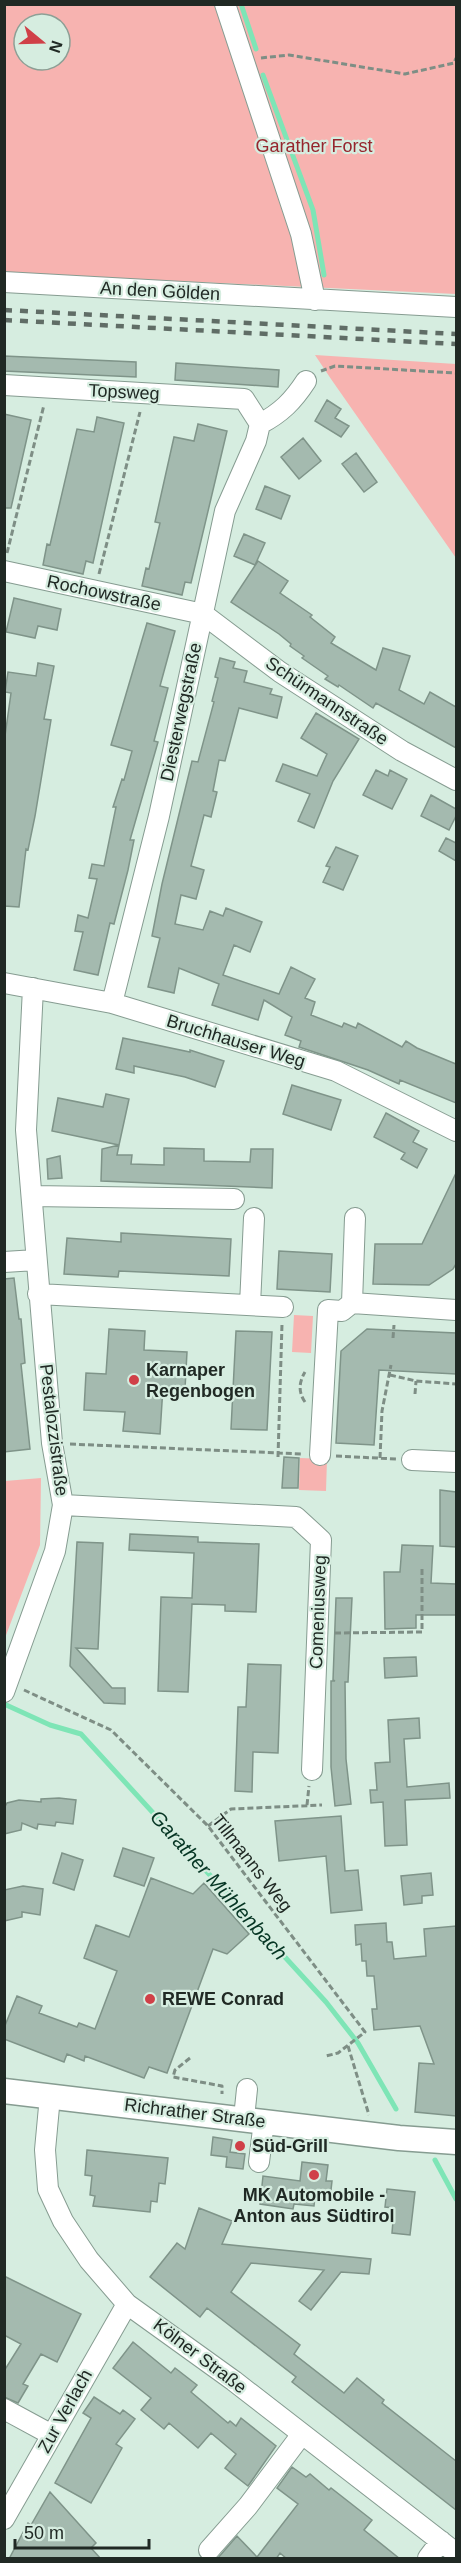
<svg xmlns="http://www.w3.org/2000/svg" width="461" height="2563" viewBox="0 0 461 2563" font-family="Arial,sans-serif">
<rect width="100%" height="100%" fill="#d6ede0"/>
<path fill="#f7b3b0" fill-rule="evenodd" d="M4,5H456V294L5,273ZM24,24H60V60H24Z
M315,355L456,364V558L331,379Z
M294,1315L313,1316L311,1353L292,1352Z
M300,1458L327,1459L326,1491L299,1490Z
M41,1478L40,1545L5,1638V1481Z"/>
<g fill="none" stroke-linecap="round" stroke-linejoin="round">
<path stroke="#7ee5b6" stroke-width="5" d="M241,4L256,49
M263,75L313,210L324,275
M4,1704L50,1725L81,1734L326,2002L358,2043L396,2109
M435,2160L456,2199"/>
</g>
<path fill="#a4baaf" stroke="#7f9489" stroke-width="1.5" d="M4,356L136,362V377L4,371Z
M176,363L279,370L278,387L175,380Z
M327,400L341,409L335,418L349,426L341,437L315,421Z
M4,414L31,420L11,508H4Z
M97,417L124,423L93,563L86,561L83,574L43,565L47,544L50,545L77,429L94,432Z
M198,424L227,431L191,583L185,582L182,595L142,586L146,568L149,569L160,523L155,522L174,437L194,441Z
M303,438L321,461L299,479L281,457Z
M356,453L377,482L364,492L342,464Z
M265,486L290,496L281,519L256,509Z
M244,534L265,543L255,565L234,556Z
M258,561L288,581L280,593L312,615L310,617L335,637L331,643L376,670L383,648L410,656L399,690L424,704L430,692L456,707V748L376,703L373,708L339,685L338,687L325,679L328,676L302,658L304,656L290,646L291,644L279,634L231,602Z
M14,598L61,609L57,630L38,626L35,638L6,632Z
M147,623L175,631L160,686L168,688L154,741L158,742L130,840H134L128,870L114,924L110,923L98,975L74,970L83,932L75,931L78,915L88,918L97,879L89,878L92,864L104,866L116,807H113L122,779L124,780L132,751L111,745Z
M220,658L235,662L233,668L247,671L244,682L272,689L270,694L282,697L277,718L239,708L225,761L219,760L213,791L217,792L211,817L204,815L191,866L204,870L196,899L181,895L175,924L203,930L210,911L223,916L226,908L262,922L250,952L234,945L223,975L279,994L291,967L315,979L305,998L315,1002L311,1015L342,1027L344,1023L356,1028L358,1023L402,1047L406,1041L417,1048L456,1064V1103L400,1080L399,1084L368,1070L299,1047L301,1041L285,1035L292,1017L264,1000L258,1020L212,1005L219,984L179,968L174,993L148,987L160,938L152,936L162,884L192,761L198,762L214,702L212,701L218,678L215,677Z
M38,663L54,666L44,719L51,720L35,816L28,850L26,849L19,907L4,906V743L11,693L5,692L8,672L36,676Z
M316,713L359,739L333,781L314,828L298,821L310,794L276,781L283,764L317,776L327,754L301,738Z
M376,770L388,776L390,770L407,779L392,809L363,795Z
M431,795L456,809V816L449,830L421,816Z
M446,838L456,843V861L439,851Z
M336,847L358,856L343,890L323,882L330,867L326,866Z
M123,1038L190,1052V1050L224,1061L215,1087L185,1077L134,1066V1073L116,1069Z
M292,1085L341,1100L331,1130L283,1114Z
M106,1094L129,1099L119,1145L52,1131L58,1098L103,1107Z
M386,1113L419,1131L413,1142L427,1149L417,1168L401,1159L405,1153L374,1137Z
M119,1145L117,1155H132L131,1164L164,1165V1148L204,1149V1161L250,1162L251,1149H273L272,1188L101,1181L102,1149Z
M60,1156L62,1178L48,1179L47,1159Z
M456,1173V1264L453,1269L429,1285L373,1284L375,1244H422Z
M121,1233L231,1239L229,1276L119,1271L118,1277L64,1274L67,1238L121,1242Z
M279,1251L332,1254L330,1292L277,1289Z
M14,1278L19,1319H21L25,1363L21,1364L30,1449L4,1452V1279Z
M109,1329L145,1331L144,1350L187,1352L185,1389L163,1387L160,1434L123,1431L125,1412L84,1410L86,1373L106,1374Z
M367,1329L456,1333V1374L379,1370L374,1445L336,1443L341,1351Z
M236,1331L272,1332L267,1430L231,1429Z
M284,1457L299,1458L298,1488H282Z
M440,1490L456,1492V1547L440,1546Z
M130,1534L198,1537V1542L259,1544L256,1612L225,1611V1605L192,1604L188,1692L158,1691L161,1597L192,1598L194,1553L129,1550Z
M77,1542L103,1543L98,1649L76,1648L112,1688H125V1704L104,1703L70,1666Z
M402,1545L433,1546L431,1583L456,1584V1615H416V1628L385,1629L384,1572H400Z
M336,1598H352L348,1682H345L346,1759L351,1804L335,1806L331,1767V1681H335L333,1680Z
M416,1657L417,1676L385,1678L384,1658Z
M248,1664L281,1665L278,1753L253,1752L252,1792L235,1791L238,1707H246Z
M419,1718L420,1738L404,1739L407,1787L449,1783L450,1798L405,1800L407,1845L385,1846L383,1802L371,1803L370,1790H377L375,1763L390,1762L388,1720Z
M59,1798L76,1800L73,1824L56,1822L55,1826L38,1824L37,1829L22,1823L21,1830L4,1834V1808L7,1803L19,1800L41,1802V1799Z
M341,1816L345,1871L358,1870L362,1910L331,1913L326,1856L279,1861L275,1821Z
M123,1848L154,1858L144,1886L114,1876Z
M62,1853L83,1860L74,1890L53,1883Z
M431,1873L433,1895L422,1896V1903L404,1905L401,1876Z
M151,1878L193,1894L204,1883L249,1934L227,1954L213,1949L167,2073L149,2067L144,2078L85,2056L84,2061L67,2054L64,2062L4,2039V2028L17,1996L42,2006L39,2013L77,2027L79,2023L95,2029L117,1971L84,1958L96,1925L129,1937Z
M23,1886L43,1889L40,1915L22,1912V1917L4,1921V1890Z
M386,1923L387,1942H392L394,1959L426,1956L424,1929L456,1926V2116L415,2112L419,2063L434,2064L420,2026L374,2030L372,2009H377L374,1976H367L366,1961H362L361,1944L356,1945L355,1925Z
M213,2137L232,2140L230,2152L245,2154L243,2169L226,2167L227,2157L211,2155Z
M87,2150L168,2158L165,2184L159,2183L157,2202L151,2201L150,2212L93,2206L95,2196L90,2195L92,2176L85,2175Z
M302,2162L328,2165L326,2181H332L330,2199L315,2197L314,2206L294,2204L293,2209L260,2204L263,2176L300,2181Z
M387,2189L415,2192L410,2235L392,2233L394,2208L385,2207Z
M199,2208L232,2221L222,2244L371,2259L369,2274L341,2272L311,2310L299,2301L324,2270L251,2263L231,2292L300,2345L294,2354L344,2393L357,2378L384,2400L382,2403L456,2461V2510L292,2382L296,2377L229,2325L207,2308L200,2317L150,2277L177,2243L185,2249Z
M4,2276L81,2314L57,2362L41,2354L23,2384L28,2386L18,2403L4,2397V2371L21,2344L4,2335Z
M133,2342L171,2373L175,2368L197,2385L191,2392L228,2423L230,2421L236,2426L241,2418L276,2446L248,2486L225,2468L236,2454L211,2433L198,2448L169,2423L164,2429L141,2410L151,2398L113,2368Z
M94,2397L120,2414L123,2410L135,2419L116,2444L122,2448L91,2503L55,2483L91,2418L83,2413Z
M292,2467L306,2477L310,2474L329,2490L331,2488L372,2520L364,2530L400,2559H287L280,2553L276,2559H217L237,2536L257,2557L298,2504L277,2488Z
M50,2492L96,2543L91,2548L101,2559H9L28,2523L31,2525Z"/>
<g fill="none" stroke-linecap="round" stroke-linejoin="round">
<g stroke="#869c91" stroke-width="22">
<path id="minor" d="M225,4L301,234L315,300
M4,282L456,307
M4,385L244,399L260,424L256,441L225,511L159,816L112,1003
M260,424C281,413 293,401 306,381
M4,571L203,614L280,672L402,751L456,780
M4,983L112,1003L336,1071L456,1131
M32,1196L234,1199
M4,1262L36,1260
M38,1294L283,1307
M352,1303L355,1218
M250,1305L254,1218
M320,1455L328,1310L342,1311L352,1303L456,1310
M412,1460L456,1462
M63,1505L296,1517L321,1540L312,1770
M4,1692L55,1551L63,1505L52,1443L26,1130L33,988
M50,2096L45,2150L48,2189L63,2221L89,2260L127,2304L234,2381L456,2553
M244,2118L247,2089
M259,2162L264,2121
M4,2409L52,2435
M4,2519L127,2304
M209,2550L248,2506L302,2434
M428,2558L441,2541"/>
</g>
<g stroke="#869c91" stroke-width="27">
<path id="major" d="M4,2091L399,2138L456,2142"/>
</g>
<path stroke="#7e8e85" stroke-width="3" stroke-dasharray="6 3" stroke-linecap="butt" d="M261,58L289,55L405,74L454,63L456,58
M321,371L335,366L456,373
M7,553L44,405
M99,574L140,412
M393,1338L394,1325
M390,1375L416,1381L456,1384
M415,1394L416,1381
M305,1402C298,1392 299,1382 305,1372
M70,1444L303,1454
M336,1456L396,1459
M278,1457L282,1324
M380,1458L382,1411L391,1365
M335,1633L422,1632V1568
M24,1690L111,1730L208,1826L365,2032L338,2053L326,2056
M307,1805L309,1786
M208,1826L231,1809L322,1805
M348,2046L369,2115
M190,2058L175,2070L173,2077L222,2086V2094"/>
<use href="#minor" stroke="#fff" stroke-width="20"/>
<use href="#major" stroke="#fff" stroke-width="24"/>
<path stroke="#606d66" stroke-width="4.5" stroke-dasharray="8 8" stroke-linecap="butt" d="M4,310L456,334
M4,320L456,344"/>
</g>
<g fill="#d04048" stroke="#d6ede0" stroke-width="2">
<circle cx="134" cy="1380" r="6"/>
<circle cx="150" cy="1999" r="6"/>
<circle cx="240" cy="2146" r="6"/>
<circle cx="314" cy="2175" r="6"/>
</g>
<g text-anchor="middle" dominant-baseline="central" stroke-width="4.5" stroke-linejoin="round" paint-order="stroke">
<g font-size="18" fill="#96252d" stroke="#d6ede0">
<text x="314" y="146">Garather Forst</text>
</g>
<g font-size="18" fill="#202924" stroke="#d6ede0">
<text transform="translate(160 291) rotate(3)">An den Gölden</text>
<text transform="translate(124 392) rotate(3)">Topsweg</text>
<text transform="translate(104 593) rotate(12)">Rochowstraße</text>
<text transform="translate(327 701) rotate(34)">Schürmannstraße</text>
<text transform="translate(181 712) rotate(-78)">Diesterwegstraße</text>
<text transform="translate(236 1041) rotate(17)">Bruchhauser Weg</text>
<text transform="translate(54 1430) rotate(83)">Pestalozzistraße</text>
<text transform="translate(318 1612) rotate(-88)">Comeniusweg</text>
<text transform="translate(252 1863) rotate(52)">Tillmanns Weg</text>
<text transform="translate(195 2113) rotate(7)">Richrather Straße</text>
<text transform="translate(200 2356) rotate(37)">Kölner Straße</text>
<text transform="translate(65 2411) rotate(-61)">Zur Verlach</text>
</g>
<g font-size="18" font-weight="bold" fill="#202924" stroke="#d6ede0" text-anchor="start">
<text x="146" y="1370">Karnaper<tspan x="146" dy="21">Regenbogen</tspan></text>
<text x="162" y="1999">REWE Conrad</text>
<text x="252" y="2146">Süd-Grill</text>
<text x="314" y="2195" text-anchor="middle">MK Automobile -<tspan x="314" dy="21">Anton aus Südtirol</tspan></text>
</g>
<g font-size="20" font-style="italic" fill="#053523" stroke="#d6ede0">
<text transform="translate(219 1885) rotate(48)">Garather Mühlenbach</text>
</g>
</g>
<rect width="461" height="2563" fill="none" stroke="#202924" stroke-width="12"/>
<g transform="translate(42 42) rotate(109)"><circle r="28" fill="#d6ede0" stroke="#8d9f95" stroke-width="1.5"/>
<path d="M0-4.5L10 22L0 15L-10 22Z" fill="#d04048"/>
<text y="-9" font-size="16" font-weight="bold" text-anchor="middle" fill="#202924">N</text>
</g>
<path d="M15 2539v9h134v-9" fill="none" stroke="#202924" stroke-width="3"/>
<text x="24" y="2539" font-size="18" fill="#202924" stroke="#d6ede0" stroke-width="4.5" paint-order="stroke">50 m</text>
</svg>
